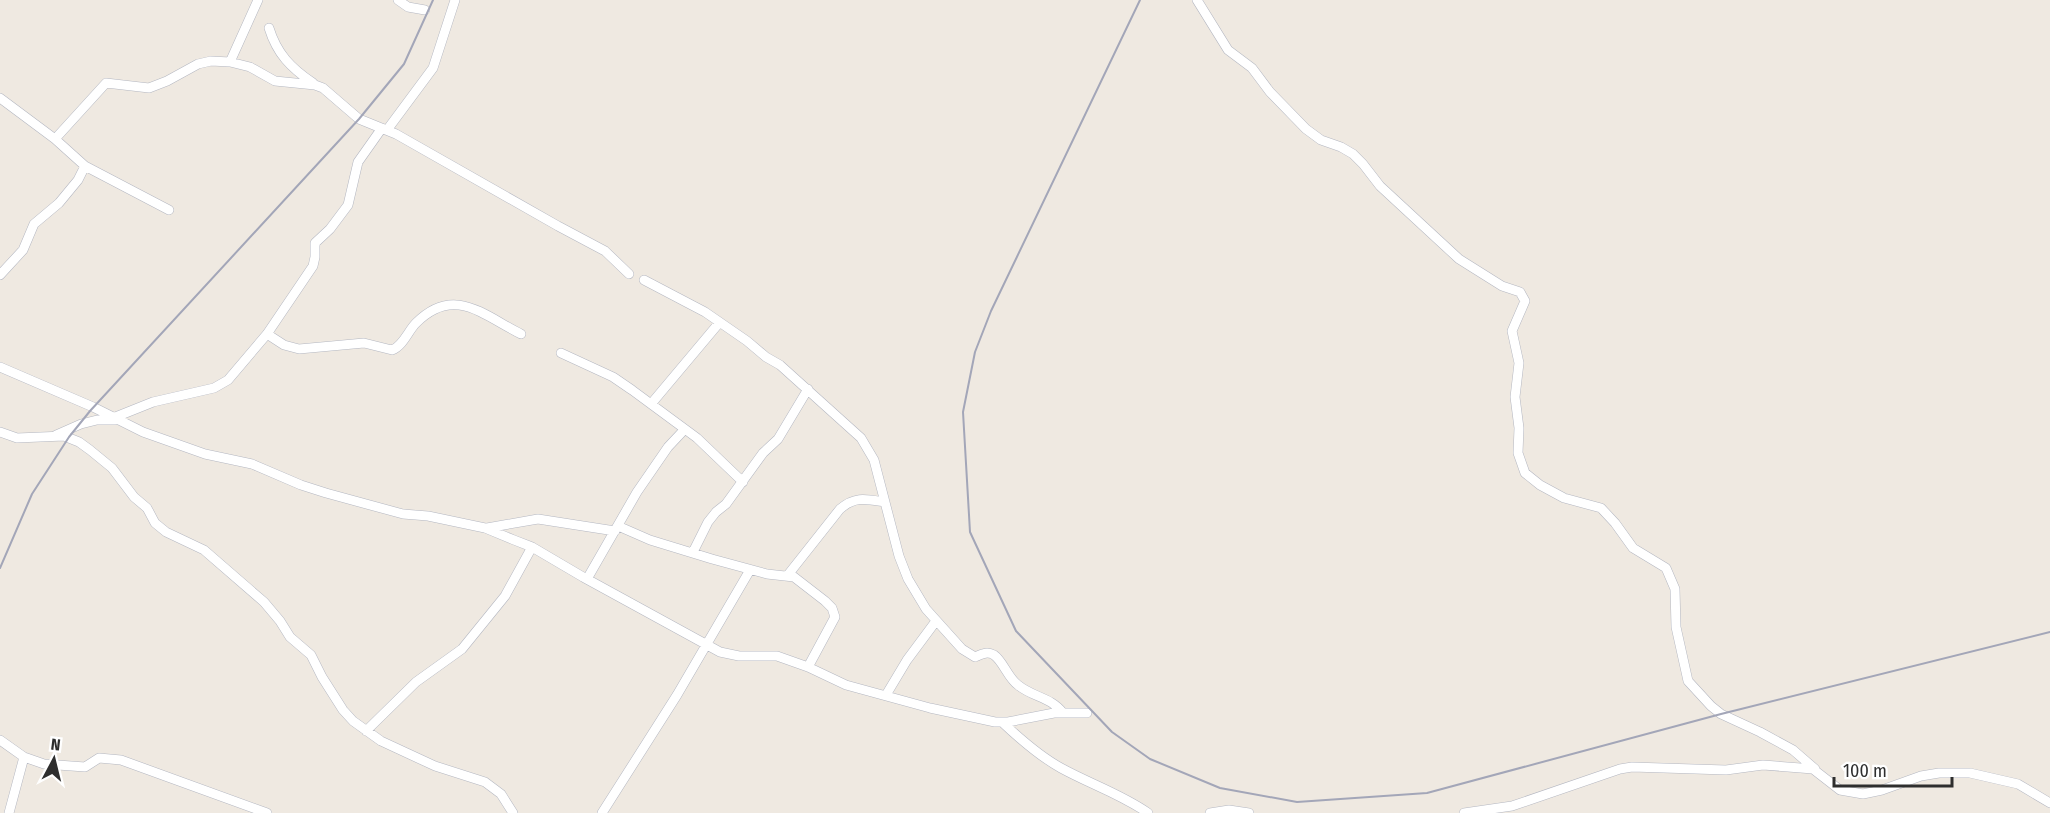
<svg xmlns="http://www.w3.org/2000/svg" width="2050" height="813" viewBox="0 0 2050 813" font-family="'Fira Sans Condensed',sans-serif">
<rect width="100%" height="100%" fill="#efe9e1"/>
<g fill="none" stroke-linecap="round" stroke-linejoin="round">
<g stroke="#b4b7c1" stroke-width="10">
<path id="street" d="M398,0L408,7L425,10
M1197,0L1228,50L1252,68L1270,92L1306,129L1321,140L1341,147L1353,154L1363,164L1380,186L1459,259L1502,286L1520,292L1525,301L1512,331L1519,363L1515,397L1519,428L1518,453L1525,473L1540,485L1564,498L1601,508L1615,523L1633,548L1666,568L1675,589L1676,627L1688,681L1711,706L1721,714L1760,732L1793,750L1815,769
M269,28C277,54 291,68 313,83
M230,62L258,0
M0,98L55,139L85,166L169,210
M387,130L433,68L455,0
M55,139L106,83L149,88L167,81L198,64L211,61L230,62L250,67L275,81L315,85L323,88L359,119L396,134L558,226L605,251L629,274
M0,275L23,250L34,224L59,203L78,180L85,166
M644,280L705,312L747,341L766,357L780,365L861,438L874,460L899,556L908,579L926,609L962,649L975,657C982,654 987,651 994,655C1003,661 1008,678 1018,685C1032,697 1051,697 1063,713
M267,334L284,345L299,349L364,343L392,350C403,346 408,331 416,323C454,285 483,315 521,334
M561,353L613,377L632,390L697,438L743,482
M0,367L93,407L143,432L205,454L252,464L301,485L326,493L403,514L428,516L485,528L514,540L532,547L583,577L720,652L739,656H777L808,667L846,685L930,708L995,722H1008L1054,713H1087
M651,404L719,323
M113,418L153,402L214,388L228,380L267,334L313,266L315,257V243L330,229L348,205L358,162L382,128
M0,432L17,438L64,436L79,442L90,450L112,468L134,497L147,508L155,523L166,532L204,550L264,602L280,621L290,637L311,655L322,677L343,710L353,721L381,741L435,766L485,782L501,794L513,813
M56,435L81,424L97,420H115
M618,526L650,540L712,559L767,574L794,577L825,601L832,608L835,617L808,667
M487,528L538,519L615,531
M693,552L708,522L716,512L726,504L763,453L778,439L808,389
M787,576L840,509C855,496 866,499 884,502
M587,579L637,492L668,447L684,430
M886,695L907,660L936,621
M1002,722C1020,739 1039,756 1061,768C1090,784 1121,794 1148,813
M366,731L416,682L462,649L505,596L532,547
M0,740L24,757L44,764L85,767L99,758L121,760L267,813
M9,813L24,757
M602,813L677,695L750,570
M1210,813L1229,810L1249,813
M1464,813L1512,806L1620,769L1632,767L1726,770L1763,765L1813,769L1840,790L1863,794L1882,790L1921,776L1939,773H1970L2018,784L2050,803"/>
</g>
<use href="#street" stroke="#fff" stroke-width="9"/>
<path stroke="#a3a6b8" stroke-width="2" d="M1140,0L991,311L975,352L963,412L970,532L1016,631L1112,732L1150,759L1220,788L1297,802L1427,793L1721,714L2050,632
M0,568L32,494L69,437L90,411L359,119L404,64L433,0"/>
</g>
<g transform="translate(54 759) rotate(7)" stroke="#ffffff" stroke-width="4.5" paint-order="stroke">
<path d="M0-4.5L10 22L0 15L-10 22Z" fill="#2e2e2e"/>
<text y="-9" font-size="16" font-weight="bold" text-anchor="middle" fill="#2e2e2e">N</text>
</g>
<path d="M1834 777v9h118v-9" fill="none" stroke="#2e2e2e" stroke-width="3"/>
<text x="1843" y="777" font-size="18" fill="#2e2e2e" stroke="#ffffff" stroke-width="4.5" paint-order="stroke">100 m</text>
</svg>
